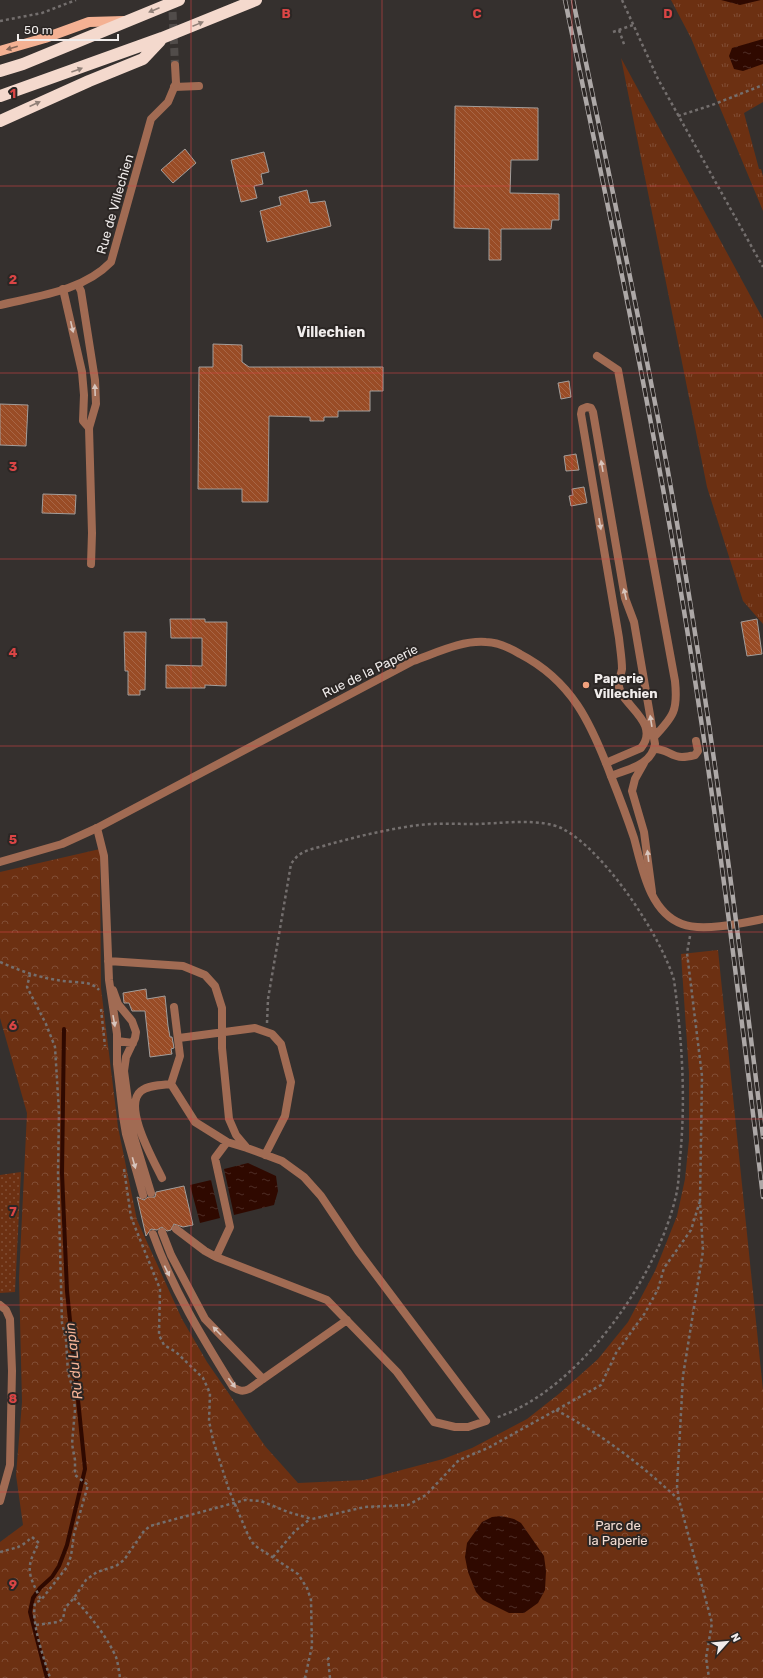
<svg xmlns="http://www.w3.org/2000/svg" width="763" height="1678" viewBox="0 0 763 1678" font-family="Rubik,sans-serif">
<defs>
<pattern id="grass-tufts" width="24" height="20" patternUnits="userSpaceOnUse"><rect width="24" height="20" fill="#6c3012"/><path d="M3 7l-1-3M5 7V3M7 7l1-3M15 17l-1-3M17 17v-4M19 17l1-3" fill="none" stroke="#814e35"/></pattern>
<pattern id="park-crowns" width="20" height="18" patternUnits="userSpaceOnUse"><rect width="20" height="18" fill="#6c3012"/><path d="M2 6a3 3 0 1 1 6 0M12 15a3 3 0 1 1 6 0" fill="none" stroke="#814e35"/></pattern>
<pattern id="garden-dots" width="8" height="8" patternUnits="userSpaceOnUse"><rect width="8" height="8" fill="#6c3012"/><path d="M2 2h.1M6 6h.1" fill="none" stroke="#814e35" stroke-width="1.8" stroke-linecap="round"/></pattern>
<pattern id="water-ripples" width="26" height="14" patternUnits="userSpaceOnUse"><rect width="26" height="14" fill="#2f0900"/><path d="M2 4q2-2 4 0t4 0M15 11q2-2 4 0t4 0" fill="none" stroke="#4d2d25"/></pattern>
<pattern id="building-back-hatch" width="6" height="6" patternUnits="userSpaceOnUse"><rect width="6" height="6" fill="#994c26"/><path d="M-1 5l2 2M0 0l6 6M5-1l2 2" fill="none" stroke="#a86646"/></pattern>
</defs>
<rect width="100%" height="100%" fill="#35302e"/>
<path fill="url(#grass-tufts)" d="M671,0H763V102L744,113L759,169H761L763,176V211L691,38Z
M621,58L763,319V624L743,601L707,487Z"/>
<path fill="url(#park-crowns)" d="M100,849L101,988L118,1127L137,1220L182,1319L207,1362L265,1446L298,1483L364,1480L443,1459L472,1448L527,1419L560,1393L598,1359L628,1322L655,1271L677,1216L685,1179L689,1140V1073L681,954L718,950L763,1390V1678H0V1542L23,1525L16,1475L22,1402L19,1278L27,1113L0,1018V872Z"/>
<path fill="url(#garden-dots)" d="M21,1172L15,1292L0,1293V1175Z"/>
<path fill="url(#water-ripples)" d="M721,0H761L740,5Z
M763,39V64L743,71L734,69L729,56L732,48Z
M248,1163L276,1176L278,1191L274,1205L234,1215L224,1169Z
M211,1180L220,1218L200,1223L190,1185Z
M501,1516L514,1519L521,1523L544,1556L546,1571L545,1590L538,1603L524,1613H509L483,1600L476,1592L468,1572L465,1557L467,1543L482,1522L492,1517Z"/>
<g fill="none" stroke-linecap="round" stroke-linejoin="round">
<path stroke="#2f0900" stroke-width="4" d="M47,1678L30,1612L33,1598L40,1588L52,1577L59,1566L67,1545L85,1469L67,1291L62,1173L64,1029"/>
</g>
<path fill="url(#building-back-hatch)" stroke="#a39d9a" d="M455,106L538,108V160H511L510,193L559,194V220H552L551,229H501V260H489V229L454,228Z
M185,149L196,163L173,183L161,170Z
M264,152L269,172L261,174L263,184L254,186L257,198L241,202L231,160Z
M307,190L310,203L325,201L331,226L267,242L260,211L281,205L279,197Z
M213,344L242,345V362L249,367H383V391H370V411H338V417H324V421H310V417L269,416L268,502H242V489H198L199,367H213Z
M569,381L571,397L561,399L558,383Z
M0,404L28,405L26,446L0,445Z
M576,454L579,470L566,471L564,456Z
M584,487L587,503L571,506L569,496L573,495L572,489Z
M43,494L76,495L75,514L42,513Z
M170,619H205V622H227L226,686L205,685V688H166V665L202,666V638H171Z
M757,619L762,654L747,656L741,622Z
M124,632H146L145,690H140V695H128V671H125Z
M146,989L147,999L165,996L168,1026L170,1037H172L174,1048L171,1049L172,1054L150,1057L145,1011H132L129,1003H124L123,993Z
M184,1186L193,1225L183,1227L174,1224L171,1230L167,1231L162,1227L157,1230L151,1229L146,1236L137,1197L144,1200L148,1197H155L156,1192Z"/>
<g fill="none" stroke-linecap="round" stroke-linejoin="round">
<path stroke="#514c4a" stroke-width="8" stroke-dasharray="8 4" stroke-linecap="butt" d="M172,0L175,65"/>
<path stroke="#746f6e" stroke-width="2.5" stroke-dasharray="3 3" stroke-linecap="butt" d="M622,0L658,79L763,267
M0,21L42,13L76,0
M619,30L625,47
M613,32L633,25
M678,116L712,105L763,85
M690,936L687,953L702,1076L700,1201L703,1251L683,1376L677,1486L679,1500L712,1623L706,1658L709,1678
M0,962C25,973 46,980 74,982C84,983 92,982 99,990
M30,974L27,987L46,1024L55,1047L59,1112L58,1173L62,1323L66,1340L68,1373L73,1389L75,1410L72,1444L75,1460V1475L88,1485L74,1534L71,1556L67,1567L41,1600L35,1603C31,1624 44,1658 50,1678
M101,1009L105,1046
M267,1023L268,999L291,864C295,858 298,855 304,852C312,848 322,847 330,844C359,836 389,829 419,825C437,823 455,824 473,824C498,824 541,817 563,829C605,851 661,936 674,980C682,1040 686,1098 680,1158C679,1169 679,1180 677,1191C660,1275 578,1392 495,1418
M124,1169L131,1217L160,1289L159,1335L164,1345L176,1352L203,1378L210,1393L209,1421L213,1440L229,1490L248,1535L254,1545L298,1574L307,1588L311,1600L312,1646L305,1678
M556,1410C601,1434 641,1464 679,1500
M0,1552C16,1547 18,1550 32,1537L39,1543C24,1569 29,1575 41,1600
M273,1557L295,1531L310,1519
M74,1598C90,1616 106,1635 116,1657C118,1663 119,1671 120,1678
M36,1625L58,1622L63,1619L65,1608L74,1598L86,1580L97,1572L116,1566L124,1560L144,1531L150,1526L245,1500L261,1501L288,1512L312,1519L365,1507L408,1505L426,1495L459,1460L488,1448L601,1385L616,1353L645,1313L658,1289L664,1268L691,1230L700,1201
M330,1678L328,1659L331,1656"/>
<path stroke="#a16b53" stroke-width="8" d="M174,87L199,86
M78,285L81,291L95,380L96,404L89,428L92,533L91,564
M63,289L82,372L84,395L83,421L89,428
M597,356L618,370L675,681C678,710 674,716 654,737
M654,749C666,748 671,757 682,757C686,757 691,756 695,755L698,751L696,741
M606,763L641,748C661,723 622,705 619,687C618,681 621,675 622,669C622,659 620,648 619,638L581,414L582,409L587,407L591,408L593,412L625,598L634,622L655,744C652,765 628,769 611,776
M644,763L635,779L632,791L644,832L652,892
M97,828L104,856L109,980L117,1034V1064L123,1116L126,1134L143,1195
M108,961L183,966L205,975L215,986L222,1008V1048L229,1119L236,1135L247,1148
M113,990L118,1004L132,1021L136,1032L135,1038L126,1057L124,1071L132,1131L151,1193
M179,1038L255,1028L272,1034L281,1044L291,1082L285,1116L265,1155
M117,1041L133,1043
M171,1084L195,1122L227,1142L247,1148L282,1161L304,1177L321,1196L358,1251L486,1421L468,1427H455L434,1422L397,1372L327,1300L216,1257L230,1227L215,1158L227,1142
M171,1084L180,1056L174,1007
M162,1178C154,1161 122,1106 141,1091C148,1085 162,1085 171,1084
M176,1229L205,1251L216,1257
M162,1232L171,1255L205,1319L263,1379
M153,1234C173,1290 202,1337 233,1387C239,1391 243,1392 249,1389L347,1320
M0,1305L6,1310L10,1319L12,1371L10,1465L0,1501"/>
<path stroke="#a16b53" stroke-width="8" d="M0,305C38,296 83,291 111,262L151,119L168,102L176,83L175,65
M0,862L62,844L97,828L413,661C436,653 462,640 486,642C498,642 510,648 520,654C572,681 591,723 611,776C619,796 627,817 634,838C642,867 649,912 682,924C702,932 743,923 763,919"/>
<path stroke="#f4b193" stroke-width="10" d="M0,51L45,38L89,22L124,21"/>
<path stroke="#f4d9cd" stroke-width="12" d="M0,71L23,64L179,0
M0,96L162,38L256,0
M0,121L89,81L143,59L160,41"/>
<g stroke="#ada8a7" stroke-width="4.5">
<path id="rail" d="M565,0C597,155 631,311 659,467C704,709 734,953 763,1197
M573,0C605,155 638,310 667,466C707,689 736,913 763,1137"/>
</g>
<use href="#rail" stroke="#2b2624" stroke-width="3" stroke-dasharray="9" stroke-linecap="butt"/>
</g>
<defs><path id="oneway-solid" d="M-6-.8H1V-3.2L6.5 0L1 3.2V.8H-6Z"/></defs>
<g fill="#908078">
<use href="#oneway-solid" transform="translate(154 10) rotate(157)"/>
<use href="#oneway-solid" transform="translate(198 24) rotate(-22)"/>
<use href="#oneway-solid" transform="translate(77 70) rotate(-20)"/>
<use href="#oneway-solid" transform="translate(35 104) rotate(-24)"/>
</g>
<use fill="#856556" href="#oneway-solid" transform="translate(12 48) rotate(164)"/>
<g fill="#d8c5bd">
<use href="#oneway-solid" transform="translate(72 327) rotate(77)"/>
<use href="#oneway-solid" transform="translate(95 390) rotate(-92)"/>
<use href="#oneway-solid" transform="translate(602 466) rotate(-100)"/>
<use href="#oneway-solid" transform="translate(600 524) rotate(80)"/>
<use href="#oneway-solid" transform="translate(625 594) rotate(-103)"/>
<use href="#oneway-solid" transform="translate(651 721) rotate(-99)"/>
<use href="#oneway-solid" transform="translate(648 856) rotate(-97)"/>
<use href="#oneway-solid" transform="translate(114 1021) rotate(80)"/>
<use href="#oneway-solid" transform="translate(134 1163) rotate(74)"/>
<use href="#oneway-solid" transform="translate(167 1271) rotate(64)"/>
<use href="#oneway-solid" transform="translate(217 1331) rotate(-134)"/>
<use href="#oneway-solid" transform="translate(232 1383) rotate(53)"/>
</g>
<path fill="none" stroke="#da4545" stroke-width="1" stroke-opacity="0.55" d="M191,0V1678M382,0V1678M572,0V1678M0,186H763M0,373H763M0,559H763M0,746H763M0,932H763M0,1119H763M0,1305H763M0,1492H763"/>
<circle fill="#f1a17d" stroke="#2b2624" stroke-width="1.5" cx="586" cy="685" r="4"/>
<g text-anchor="middle" dominant-baseline="central" stroke-width="4" stroke-linejoin="round" paint-order="stroke">
<g font-size="13" fill="#f0eceb" stroke="#2b2624">
<text transform="translate(115 204) rotate(-74)">Rue de Villechien</text>
<text transform="translate(370 671) rotate(-26)">Rue de la Paperie</text>
</g>
<g font-size="13" font-weight="bold" fill="#f0eceb" stroke="#2b2624" text-anchor="start">
<text x="594" y="678">Paperie<tspan x="594" dy="15">Villechien</tspan></text>
</g>
<g font-size="13" fill="#f5ded4" stroke="#2b2624">
<text x="618" y="1525">Parc de<tspan x="618" dy="15">la Paperie</tspan></text>
</g>
<g font-size="14" font-weight="bold" fill="#f0eceb" stroke="#2b2624">
<text x="331" y="332">Villechien</text>
</g>
<g font-size="14" font-style="italic" fill="#f5b396" stroke="#2b2624">
<text transform="translate(74 1361) rotate(-96)">Ru du Lapin</text>
</g>
</g>
<g font-size="13" text-anchor="middle" font-weight="bold" fill="#da4545" stroke="#2b2624" stroke-width="4" stroke-linejoin="round" paint-order="stroke">
<text x="286" y="18">B</text>
<text x="477" y="18">C</text>
<text x="668" y="18">D</text>
<text x="13" y="98">1</text>
<text x="13" y="284">2</text>
<text x="13" y="471">3</text>
<text x="13" y="657">4</text>
<text x="13" y="844">5</text>
<text x="13" y="1030">6</text>
<text x="13" y="1216">7</text>
<text x="13" y="1403">8</text>
<text x="13" y="1589">9</text>
</g>
<g transform="translate(727 1642) rotate(63)" stroke="#2b2624" stroke-width="3" paint-order="stroke">
<path d="M0-3L7 15L0 10L-7 15Z" fill="#f0eceb"/>
<text y="-6" font-size="11" font-weight="bold" text-anchor="middle" fill="#f0eceb">N</text>
</g>
<path d="M18 34v6h100v-6" fill="none" stroke="#f0eceb" stroke-width="2"/>
<text x="24" y="34" font-size="12" fill="#f0eceb" stroke="#2b2624" stroke-width="3" paint-order="stroke">50 m</text>
</svg>
